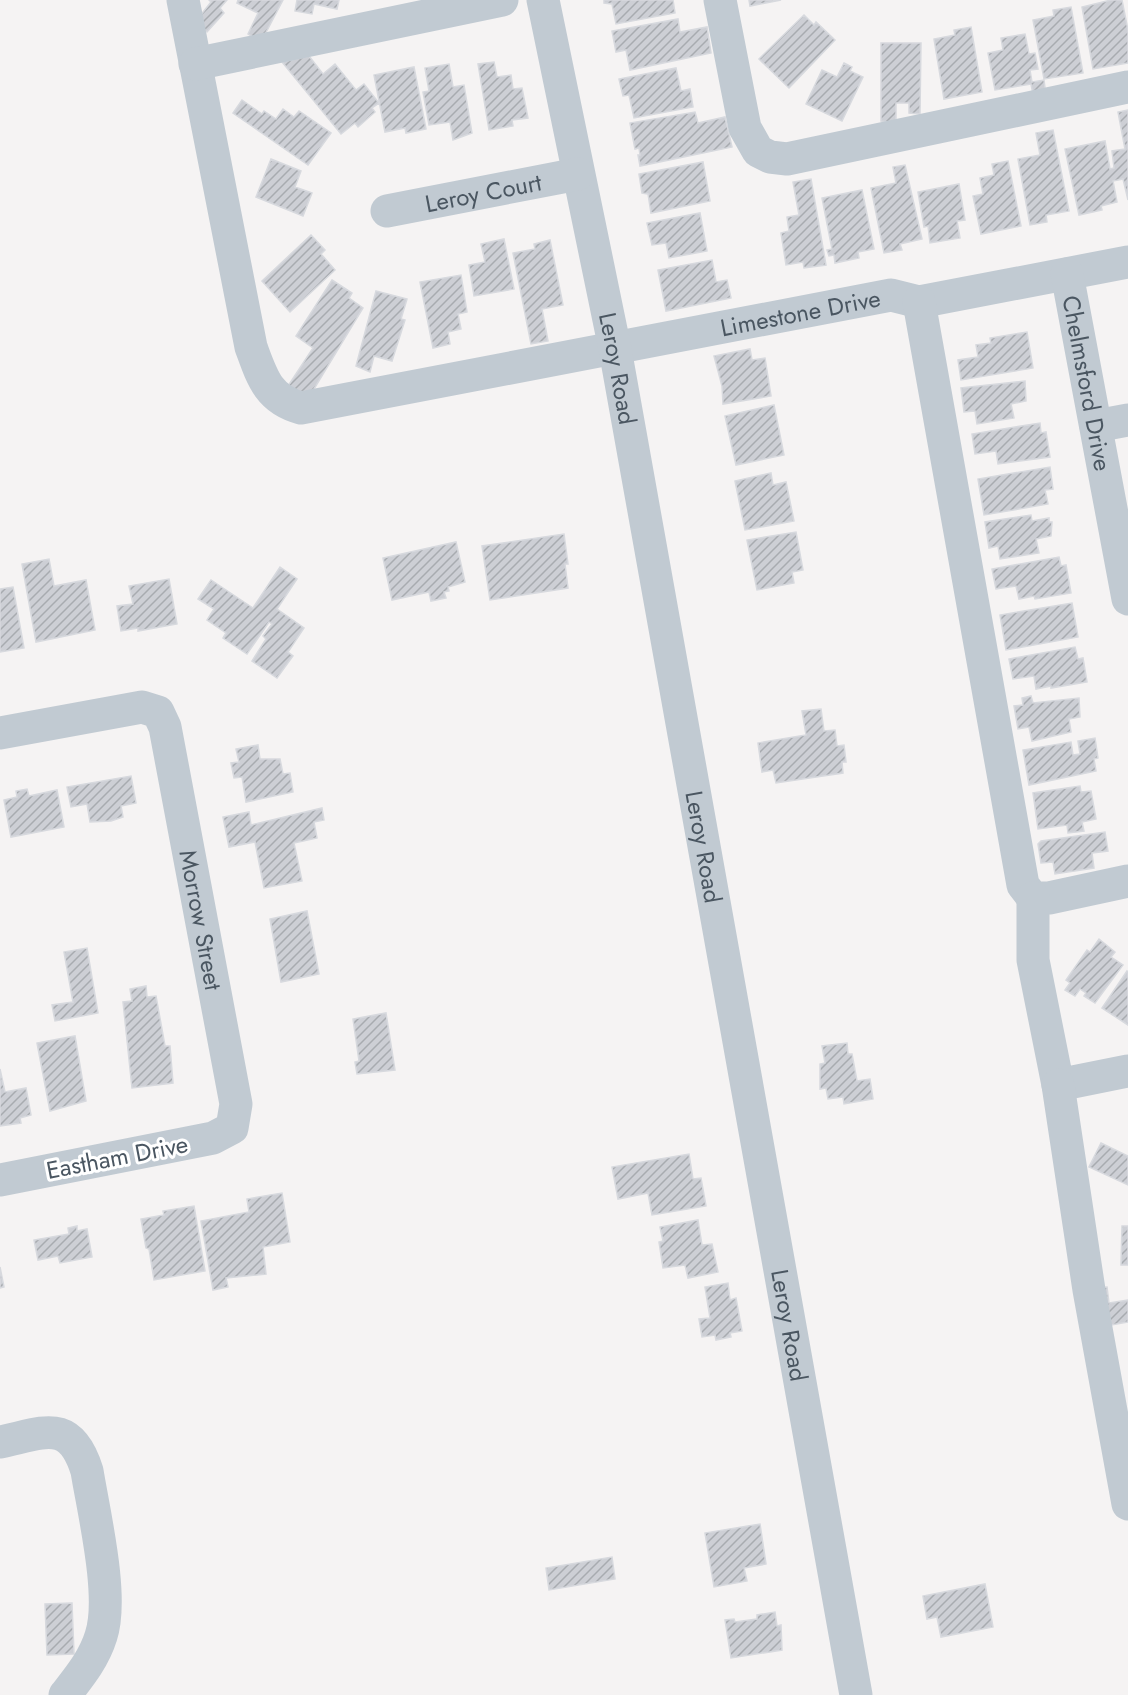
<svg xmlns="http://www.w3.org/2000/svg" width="1128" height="1695" viewBox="0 0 1128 1695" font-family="Jost,sans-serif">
<defs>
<pattern id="building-hatch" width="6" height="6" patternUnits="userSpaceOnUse" patternTransform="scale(1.5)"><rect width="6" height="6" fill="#cdcfd5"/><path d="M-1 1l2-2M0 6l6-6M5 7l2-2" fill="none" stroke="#a8abb0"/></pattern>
</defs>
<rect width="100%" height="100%" fill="#f5f3f3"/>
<path fill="url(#building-hatch)" stroke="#d7d9de" stroke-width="1.5" d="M209,0H227L220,8L224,13L207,32L196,21L211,2Z
M238,0H283L261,42L248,34L258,13L237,3Z
M297,0H339L337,9L314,4L312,14L295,11Z
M604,0H673L675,13L616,24L612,4L604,3Z
M749,0H781L750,6Z
M1111,0H1122L1128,30V63L1093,69L1082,7Z
M1071,7L1083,73L1044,79L1033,20L1054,16L1053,10Z
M804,15L814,25L816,22L835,40L789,88L759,59Z
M678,19L680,32L707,27L711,53L630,70L626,50L616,52L612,31Z
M971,27L982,92L944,99L934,39L955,35L954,30Z
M1025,34L1029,54L1035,53L1038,69L1030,70L1032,82L1044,80L1047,103L1035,105L1031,84L995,90L988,53L1003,50L1001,38Z
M881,43H921L920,114L909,113V103H896V123L881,121Z
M309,56L323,74L335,64L356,90L364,84L379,103L372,108L375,112L358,127L355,123L341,134L282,62Z
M494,62L497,77L511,75L513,89L522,88L528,118L512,120L513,126L489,130L478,64Z
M844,63L852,67L850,71L863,77L842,121L806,104L822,70L837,77Z
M449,64L453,87L464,85L472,133L453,140L450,122L429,125L423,92L429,91L425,68Z
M414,67L426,129L406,133L405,128L385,132L374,75Z
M676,68L681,91L690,89L693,107L634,118L629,95L623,96L619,79Z
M242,100L262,114L264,111L276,119L283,109L294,117L299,111L331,133L308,165L233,113Z
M1128,110V200L1123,179L1113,181L1117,202L1101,206L1102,210L1079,215L1065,149L1105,141L1110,169L1114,168L1112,151L1125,149L1118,112Z
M695,112L698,123L725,117L732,147L640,166L638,155H640L639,148L635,149L630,123Z
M1053,130L1069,211L1046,215L1047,222L1030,225L1018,159L1040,155L1036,133Z
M271,159L301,171L295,187L312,193L303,216L256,197Z
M1008,161L1021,226L981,234L973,196L983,194L980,178L994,175L992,164Z
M703,162L710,201L651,213L648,194L642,193L639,174Z
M905,165L922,239L900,244L902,250L884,253L871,188L896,183L893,167Z
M811,179L826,265L804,268L803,262L786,265L781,233L789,231L787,217L799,215L793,182Z
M959,184L965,220L957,221L960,238L930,243L928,226L924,227L918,192Z
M862,190L874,249L858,252L859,258L835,263L834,255L829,256L827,250L832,249L822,198Z
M700,213L707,251L669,258L666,243L652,245L647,223Z
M311,235L325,250L321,254L335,270L290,312L262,281Z
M504,239L514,289L474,296L469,265L485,262L481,244Z
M550,240L563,305L542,309L548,341L531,344L513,253L535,249L534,244Z
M712,260L716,282L727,280L731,298L666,311L658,270Z
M461,275L467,312L458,314L461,329L448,332L450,344L433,348L420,282Z
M332,280L352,293L349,298L363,308L308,399L288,386L313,348L296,336Z
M376,291L407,299L401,319L405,320L392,361L374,356L370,372L356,366Z
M1027,332L1033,368L961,380L958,360L978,357L976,345L991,343L990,338Z
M750,349L752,360L765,358L771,396L723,404L722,386L714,356Z
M1025,381L1026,401L1011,404L1014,418L977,424L975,411L964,412L961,388Z
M774,405L784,455L736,465L725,416Z
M1040,423L1041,433L1046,432L1050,457L998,464L996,451L975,454L972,434Z
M1050,467L1053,489L1045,490L1048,504L984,515L978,479Z
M771,473L773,485L786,482L794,521L745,530L735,481Z
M1031,515L1032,521L1049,518V522H1052L1051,536L1036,539L1039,553L1000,559L998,546L989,548L985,522Z
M796,532L803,570L792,572L794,583L757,590L747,540Z
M564,534L568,564H565L568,588L490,600L482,546Z
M456,542L465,582L448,587L449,591L444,592L446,598L431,601L429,592L392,600L383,558Z
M1059,557L1061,566L1066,565L1071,593L1035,599L1034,596L1019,599L1016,586L996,589L992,569Z
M49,559L54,586L86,580L95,630L36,642L22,564Z
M280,567L297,579L277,609L304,628L288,652L293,656L277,678L252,661L266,639L263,636L272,624L269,622L247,654L223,638L226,633L207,620L214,609L198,599L211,580L253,608Z
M169,579L177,624L138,631V628L121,631L117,606L133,604L129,586Z
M13,587L24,648L0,652V589Z
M1072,603L1078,637L1006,650L1000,615Z
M1075,647L1078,659L1083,658L1087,682L1051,688V686L1036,689L1034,676L1013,679L1009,659Z
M1031,696L1033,703L1079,698L1080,717L1069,719L1071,732L1032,741L1029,727L1018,729L1014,706L1023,705L1022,698Z
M821,709L824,731L835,730L837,746L844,745L846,762H842L843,773L776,783L773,770L762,772L758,743L806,735L802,711Z
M1095,738L1098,758L1094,759L1096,771L1029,785L1023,750L1071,742L1073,755L1080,754L1078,741Z
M258,745L260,759H280L283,774L290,773L293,792L246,802L242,777L234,778L231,763L239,762L236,749Z
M131,776L136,803L121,806L123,817L111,821L90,822L87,804L71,807L67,787Z
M1080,786L1081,792L1091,791L1096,819L1082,822L1084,831L1068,833L1067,825L1038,829L1033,793Z
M27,789L29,796L57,790L64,827L11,837L4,800L17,797L16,791Z
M322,808L324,820L314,822L317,838L294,843L302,881L264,888L255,842L229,847L223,817L249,812L251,825Z
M1105,832L1108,851L1092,853L1094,868L1055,874L1053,862L1041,863L1038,844L1041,841Z
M307,911L319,974L281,982L270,919Z
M1099,939L1115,952L1111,957L1123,965L1095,1003L1084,996L1086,993L1080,989L1075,996L1065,990L1070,983L1066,980L1087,950L1090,952Z
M87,948L98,1013L55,1021L52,1005L73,1002L64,952Z
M1127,971L1128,972V1025L1102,1008Z
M146,986L147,997L156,996L165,1046H170L173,1083L132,1088L123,1002L132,1001L130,989Z
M386,1013L395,1070L357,1074L355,1062L359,1061L353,1019Z
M75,1036L86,1101L50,1111L37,1043Z
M847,1043L848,1054H852L857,1081L870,1079L873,1099L844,1104L843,1097L828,1099L826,1088L820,1089V1064L825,1063L822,1046Z
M0,1069L5,1092L26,1088L31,1115L20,1118L21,1123L0,1126Z
M1101,1143L1128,1156V1185L1089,1167Z
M689,1154L693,1179L701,1178L706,1206L652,1215L648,1193L618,1199L612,1167Z
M282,1193L290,1242L263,1247L266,1274L226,1278L228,1287L213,1290L201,1221L249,1212L247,1199Z
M194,1206L205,1271L154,1280L149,1249L146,1248L141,1219L164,1215L163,1211Z
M698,1220L702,1245L712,1244L718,1272L688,1278L685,1265L663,1268L659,1242L663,1241L660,1227Z
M77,1226V1231L87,1229L92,1257L60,1263L58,1256L38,1260L34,1240L69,1234L68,1228Z
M1122,1226H1128V1265H1121Z
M0,1267L4,1287L0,1288Z
M728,1283L730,1300L736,1298L742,1331L730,1333L731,1337L716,1340L715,1335L702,1337L699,1319L710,1318L705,1287Z
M1107,1287L1109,1303L1128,1300V1322L1106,1326L1097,1288Z
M760,1524L766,1564L744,1568L747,1581L714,1587L705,1533Z
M612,1557L615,1579L549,1590L546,1568Z
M985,1584L993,1627L941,1637L937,1617L927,1619L923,1596Z
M72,1603L74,1654L47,1655L45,1604Z
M775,1612L777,1626L781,1625L782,1650L731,1658L725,1620L734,1619L735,1622L757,1619V1615Z"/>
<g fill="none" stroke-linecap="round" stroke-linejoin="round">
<g stroke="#c1cad2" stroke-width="33">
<path id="s1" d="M183,0L251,347C262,377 268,399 301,408L891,295L919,302L1128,262"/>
<path id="s2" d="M543,0L615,349L856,1695"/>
<path d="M720,0L745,128L758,151L770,157L787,159L1128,87"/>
<path d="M195,64L502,0"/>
<path id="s3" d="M387,211L578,174"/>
<path id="s4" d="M1067,274L1128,599"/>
<path d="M919,302L1023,885L1033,898H1049L1128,881"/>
<path d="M1096,426L1128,420"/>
<path id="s5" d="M0,733L142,707L158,712L165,727L236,1104L232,1128L213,1138L0,1180"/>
<path d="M1033,898V960L1058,1085L1128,1071"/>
<path d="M1058,1085L1089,1290L1128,1504"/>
<path d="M0,1442C44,1433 70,1417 87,1471C94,1514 114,1597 101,1636C94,1659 79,1677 65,1695"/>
</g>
</g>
<g text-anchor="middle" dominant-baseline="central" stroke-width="6" stroke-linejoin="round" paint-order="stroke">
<g font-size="24" fill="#4a5661" stroke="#fff">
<text stroke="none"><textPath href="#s3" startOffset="98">Leroy Court</textPath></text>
<text stroke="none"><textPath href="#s1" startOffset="945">Limestone Drive</textPath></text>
<text stroke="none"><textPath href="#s2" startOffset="376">Leroy Road</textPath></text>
<text stroke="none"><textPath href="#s4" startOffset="111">Chelmsford Drive</textPath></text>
<text stroke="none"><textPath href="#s2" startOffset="862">Leroy Road</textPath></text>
<text stroke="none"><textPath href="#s5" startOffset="374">Morrow Street</textPath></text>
<text transform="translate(117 1157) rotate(-11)">Eastham Drive</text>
<text stroke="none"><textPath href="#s2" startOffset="1348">Leroy Road</textPath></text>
</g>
</g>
</svg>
